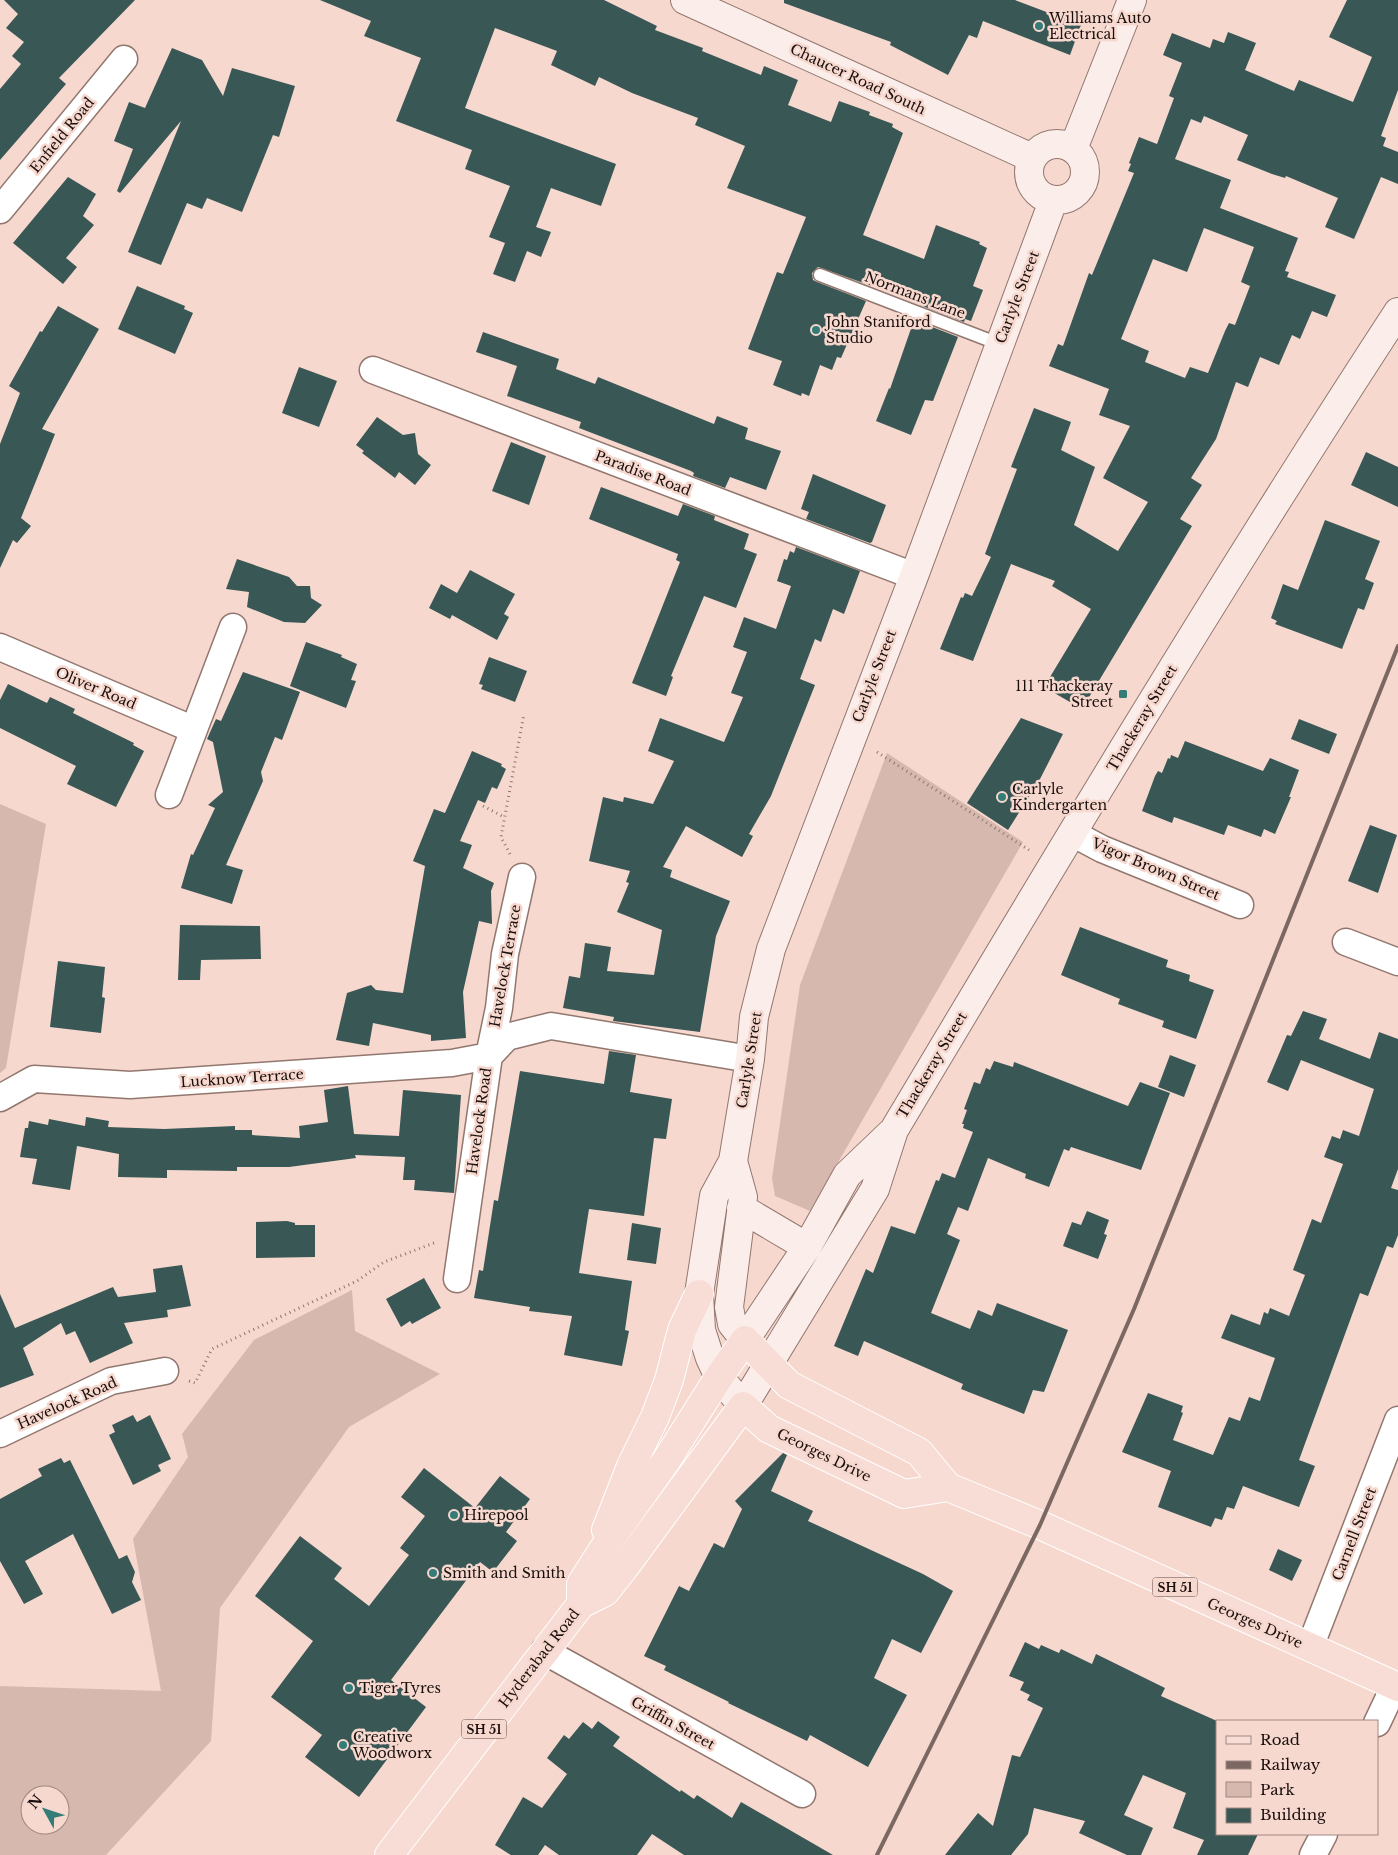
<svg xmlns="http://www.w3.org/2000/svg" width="1398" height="1855" viewBox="0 0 1398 1855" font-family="'Libre Baskerville',serif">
<rect width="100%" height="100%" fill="#f7d8cf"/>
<path fill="#d7b8af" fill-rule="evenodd" d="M887,753L1023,842L810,1211L775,1196L772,1178L800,985Z
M0,804L46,824L6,1068L0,1073Z
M352,1290L355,1331L440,1374L349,1427L220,1608L211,1741L106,1855H0V1686L161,1691L133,1539L188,1457L182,1434L254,1340ZM30,1795H60V1825H30Z"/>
<path fill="#385755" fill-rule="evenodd" d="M4,0H135L59,78L66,84L0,160V89L21,64L12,56L24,42L6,28L18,14Z
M320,0H604L657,26L655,30L703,48L702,51L761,75L764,66L798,80L788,105L831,122L839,101L870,112L869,115L893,124L892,127L903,133L863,235L924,259L936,225L980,242L979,244L987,248L973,286L983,290L971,321L965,319L964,322L920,305L922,299H914L917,291L876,275L872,286L818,267L812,273L813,280L817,282L866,301L841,358L837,357L832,370L820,365L809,396L802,393L801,396L773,385L782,361L748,349L777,272L783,274L806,217L727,188L745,146L695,125L698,118L632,93L599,77L595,86L551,65L557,51L495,28L465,108L616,164L601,206L551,188L536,227L551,232L541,257L527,251L515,282L493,274L505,243L489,237L510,186L465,169L472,150L396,121L421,58L364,36L371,21Z
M784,0H1015L1081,25L1070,55L983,21L977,38L969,35L948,75L890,45L891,42L784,3Z
M1347,0H1398V90L1381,136L1386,138L1383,146L1398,152V184L1381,177L1354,239L1325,227L1338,198L1286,176L1285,178L1272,174L1237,160L1248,135L1204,116L1201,123L1191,119L1175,159L1231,180L1220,208L1298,238L1285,271L1289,272L1287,277L1336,295L1327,317L1312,311L1300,339L1292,335L1279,365L1260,357L1248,387L1236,382L1216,439L1191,478L1202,485L1180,519L1192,526L1082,709L1044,687L1091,609L1052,586L1055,581L1011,564L973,661L940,649L961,597L963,598L965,593L972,596L991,557L985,554L1017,469L1011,467L1034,408L1071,422L1061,450L1095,467L1074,525L1118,551L1148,502L1103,478L1130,426L1099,415L1109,389L1049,366L1058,344L1063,346L1089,273L1092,275L1134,173L1128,171L1131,164L1129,163L1139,137L1157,144L1174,98L1169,96L1182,63L1163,55L1172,33L1210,48L1213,39L1224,43L1228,32L1256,43L1245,70L1294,91L1299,80L1353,102L1372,57L1329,37ZM1204,228L1254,247L1241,282L1250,286L1235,325L1229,323L1225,331L1208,373L1190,367L1185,378L1145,362L1149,351L1121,339L1153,259L1187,272Z
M172,48L202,60L223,96L232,68L295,86L279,137L273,135L242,212L207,198L202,209L187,203L161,265L128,252L181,121L120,193L117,191L133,149L114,141L129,102L145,108Z
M68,177L96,194L83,216L94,225L66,258L77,267L63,284L13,243Z
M137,286L185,306L184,309L193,313L175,354L118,329Z
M58,306L99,329L42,429L55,434L21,518L31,526L17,543L13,540L0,568V444L20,393L9,386L40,331L42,332Z
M914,320L958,337L933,401L925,400L911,435L876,421L889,388L890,389Z
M483,332L559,359L556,369L595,384L598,377L714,424L717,416L748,428L745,439L781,451L766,490L730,477L725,488L693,476L694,473L691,471L579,428L581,422L507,396L517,366L476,352Z
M299,367L337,381L319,427L282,413Z
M377,417L403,435L415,433L418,454L431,465L415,485L399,472L395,478L362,453L364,451L356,445Z
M511,442L546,456L529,505L492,491Z
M1366,452L1398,467V507L1351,485Z
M813,474L886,505L872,542L870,543L806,519L809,512L801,509Z
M601,487L678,516L683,504L715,516L714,520L749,534L744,549L757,554L736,608L704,596L671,676L673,677L666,696L632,683L680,562L676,560L678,554L589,519Z
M1325,520L1380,541L1365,579L1374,583L1364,610L1358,608L1342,649L1275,624L1277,621L1271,618L1283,584L1298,590Z
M796,547L860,571L844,614L833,609L821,642L815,639L800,679L815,685L771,796L749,834L753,836L742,857L686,826L663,867L672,870L670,877L730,901L716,936L700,1032L613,1021L614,1017L563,1008L569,976L580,978L585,943L611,947L607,971L654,975L662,930L617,912L629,883L626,882L630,871L589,861L603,797L623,802L624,797L653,804L674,761L648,751L660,718L724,742L743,697L731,693L747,652L733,647L744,617L776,629L791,586L777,581L784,559L787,560L790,551L794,553Z
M237,559L289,577L297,586H310L311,598L322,605L305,623L284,622L247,607L249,592L226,589Z
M470,570L515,594L504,614L509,617L497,640L452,615L450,619L429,608L441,584L457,593Z
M306,642L342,655L341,657L357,664L351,680L356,681L346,708L290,686Z
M489,657L527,671L515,702L481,689L483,685L479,684Z
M243,672L300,692L282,740L275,737L261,772L263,781L226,865L243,870L232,904L181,888L191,854L193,855L215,808L208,805L223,792L213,742L207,739L216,719L221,721Z
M8,684L47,703L50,697L75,709L73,713L134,743L133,745L144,751L116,807L67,784L76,766L0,728V700Z
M1021,718L1063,734L1039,781L1008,830L967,803Z
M1299,719L1337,734L1329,754L1291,739Z
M1185,741L1263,771L1270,758L1299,770L1289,797H1291L1275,834L1264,829L1261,837L1228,825L1224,835L1174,817L1172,823L1142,811L1155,776L1158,771L1162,773L1168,758L1170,759L1171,755L1178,758Z
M472,751L502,764L501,766L506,769L497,789L492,787L485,803L478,800L460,841L472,845L463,868L494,883L491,891L492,924L479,921L463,992L466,1038L431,1041V1035L373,1023L369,1046L336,1040L347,993L371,985L376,990L403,993L425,866L413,861L434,809L445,813Z
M1370,825L1397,835L1378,893L1348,881Z
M180,925L260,926L261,959L201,960L200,980H178Z
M1080,927L1168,960L1166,967L1190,975L1189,981L1214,990L1196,1039L1162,1027L1164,1021L1118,1004L1120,999L1061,975Z
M58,961L105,967L102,997L105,998L101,1033L50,1027Z
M1303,1011L1327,1019L1319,1039L1370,1059L1379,1032L1398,1039V1169L1391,1188L1398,1190V1235L1393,1248L1387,1246L1368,1296L1360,1293L1314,1419L1299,1460L1315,1466L1299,1507L1243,1486L1234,1509L1227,1507L1222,1520L1215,1518L1211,1527L1158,1507L1171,1471L1122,1452L1148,1393L1183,1406L1181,1412L1183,1413L1173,1440L1213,1455L1229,1417L1240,1421L1249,1397L1260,1401L1275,1358L1221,1338L1231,1314L1260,1325L1264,1312L1268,1314L1270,1308L1289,1316L1305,1275L1293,1270L1312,1219L1321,1223L1343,1164L1324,1157L1332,1136L1340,1139L1343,1130L1359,1136L1374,1089L1301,1060L1288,1091L1267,1082L1287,1035L1291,1036Z
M609,1051L636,1055L630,1092L672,1099L666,1139L654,1138L644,1216L589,1209L579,1273L632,1281L625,1330L629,1331L622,1366L564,1355L572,1316L529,1311L530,1307L474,1298L479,1270L483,1271L494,1200L498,1201L520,1071L604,1084Z
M1170,1055L1196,1065L1184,1097L1158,1087Z
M994,1061L1013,1067L1014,1062L1128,1106L1140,1082L1170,1093L1141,1170L1071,1147L1069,1151L1064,1149L1049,1187L1025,1178L1026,1174L988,1158L968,1211L958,1207L947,1234L960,1240L931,1313L970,1329L978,1310L992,1316L997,1303L1068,1330L1044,1392L1033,1390L1024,1414L961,1389L963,1384L864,1341L858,1356L834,1346L866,1269L873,1273L891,1226L915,1234L936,1180L939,1181L942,1173L955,1178L973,1132L963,1128L964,1124H962L967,1110L964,1109L974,1082L980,1084L986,1068L990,1070Z
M348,1086L354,1134L399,1136L403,1090L461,1095L454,1193L414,1190L415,1180H403L405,1157L355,1155L356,1158L289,1167H237V1171L167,1170V1178L118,1177L119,1154L77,1146L70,1190L32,1184L37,1159L20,1157L25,1128H28L29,1121L48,1125L49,1119L85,1126L86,1117L109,1121L108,1127L164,1129L235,1126V1130H252V1135L300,1138L299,1126L328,1122L324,1090Z
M1087,1211L1109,1220L1104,1234L1107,1235L1098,1259L1063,1246L1072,1222L1081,1225Z
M287,1221L295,1223V1225H315V1257L256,1258V1222Z
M632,1223L661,1228L656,1264L627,1260Z
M182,1265L191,1306L167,1310L168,1317L124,1323L133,1343L90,1363L75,1331L66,1335L61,1323L23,1348L34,1375L0,1388V1294L15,1328L113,1287L118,1297L156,1292L153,1269Z
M424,1278L441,1308L412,1324L410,1321L401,1327L386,1299Z
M133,1415L137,1422L150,1415L171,1459L158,1465L161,1471L133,1485L109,1435L115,1432L112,1425Z
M783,1453L787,1455L771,1491L813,1511L808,1521L923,1574L953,1591L921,1653L892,1639L874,1678L907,1695L868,1767L810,1735L807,1741L728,1703L729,1702L664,1670L666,1666L644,1656L679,1586L689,1591L714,1543L724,1548L742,1509L735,1501Z
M61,1458L64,1463L70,1460L119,1559L127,1555L135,1572L132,1582L141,1600L112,1614L73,1534L25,1561L43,1594L24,1604L0,1561V1499L42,1476L38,1469Z
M424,1468L475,1508L500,1476L530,1499L506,1532L517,1541L493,1572L480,1562L391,1680L426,1707L359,1797L305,1757L322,1735L271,1697L313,1641L255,1596L300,1536L342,1568L334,1579L369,1606L409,1555L400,1548L425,1516L401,1497Z
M1278,1549L1302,1560L1292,1581L1269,1570Z
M1025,1642L1039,1649L1041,1645L1059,1653L1061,1649L1092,1664L1096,1654L1165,1688L1161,1696L1217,1721V1834H1258L1248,1855H1197L1204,1840L1173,1828L1186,1793L1143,1775L1124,1815L1153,1828L1141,1855H1127L1079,1833L1085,1821L1034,1808L1028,1834L1011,1855H945L978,1813L993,1826L1012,1755L1020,1757L1043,1708L1027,1700L1030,1695L1020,1690L1024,1682L1009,1676Z
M598,1721L620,1737L613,1746L680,1792L681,1790L694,1799L697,1795L732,1818L741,1802L833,1855H684L652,1834L637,1855H559L545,1845L538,1855H511L495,1845L523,1797L542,1808L567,1774L547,1758L564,1735L569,1739L583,1722L592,1729Z"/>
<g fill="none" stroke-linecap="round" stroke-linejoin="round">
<g stroke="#92776e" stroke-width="15">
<path id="lane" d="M820,275L999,344"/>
</g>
<g stroke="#92776e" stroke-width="29">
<path id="street" d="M0,210L124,59
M373,370L914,576
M0,647L192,729
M169,795L233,627
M1072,833L1102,849L1240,905
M1346,942L1398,962
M0,1098L34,1079L130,1085L452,1063L489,1056L499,1008L505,954L522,877
M457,1279L489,1056L507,1037L551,1026L750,1059
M0,1434L111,1381L165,1371
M1310,1647L1398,1420
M544,1651L802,1794
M1377,1723L1395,1685
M1313,1855L1324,1834"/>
</g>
<g stroke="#92776e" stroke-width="30">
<path id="secondary" d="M685,0L1032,158
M1029 172a28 28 0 1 1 56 0a28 28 0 1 1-56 0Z
M1073,149L1132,0
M1053,201L914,576L771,949L754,1017L750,1059L733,1161L714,1196L699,1294L701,1330L710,1358L719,1377L743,1406L875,1189L894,1130C1058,855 1223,580 1398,312
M733,1161L743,1197L729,1307L732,1324L745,1340L807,1247L847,1175L891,1133
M741,1208L807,1247"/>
</g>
<g stroke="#fff" stroke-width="30">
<path id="primary" d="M606,1530L631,1466L655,1417L669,1380L682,1330L699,1294
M581,1604V1584L602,1551L666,1461L719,1377L745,1340L789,1385L919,1452L948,1487L1040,1525L1398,1687
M389,1855L581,1604L605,1592L624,1568L743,1406L769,1429L904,1494L948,1487"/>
</g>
<path stroke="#8d7872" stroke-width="3" stroke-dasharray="1 4" stroke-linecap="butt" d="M877,752L1029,850
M483,806L504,817
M510,854L501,837L524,714
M189,1381L195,1383L212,1349L357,1281L384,1262L434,1243"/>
<use href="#lane" stroke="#fff" stroke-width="12"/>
<use href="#street" stroke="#fff" stroke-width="26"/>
<use href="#secondary" stroke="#fbeeea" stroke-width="28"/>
<use href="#primary" stroke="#f7ddd5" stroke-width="28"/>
<path stroke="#7b6862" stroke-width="4" d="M877,1855L1040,1525L1134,1309L1398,646"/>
</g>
<g fill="#337c78" stroke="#f7d8cf" stroke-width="2">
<circle cx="1039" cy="26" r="5"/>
<circle cx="816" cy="330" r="5"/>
<rect x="1118" y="689" width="10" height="10" rx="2.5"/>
<circle cx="1002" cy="797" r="5"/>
<circle cx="454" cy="1515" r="5"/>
<circle cx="433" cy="1573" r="5"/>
<circle cx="349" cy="1688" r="5"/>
<circle cx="343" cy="1745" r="5"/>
</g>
<g text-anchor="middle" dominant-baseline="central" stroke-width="5" stroke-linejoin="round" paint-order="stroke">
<g fill="#f7d8cf" stroke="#5c4b46" stroke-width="1">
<rect x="1152.5" y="1577.5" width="45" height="19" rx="4"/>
<rect x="461.5" y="1719.5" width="45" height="19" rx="4"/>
</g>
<g font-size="12" font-weight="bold" fill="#190f0c">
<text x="1175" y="1587">SH 51</text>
<text x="484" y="1729">SH 51</text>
</g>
<g font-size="14" fill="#190f0c" stroke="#f7d8cf" text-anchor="start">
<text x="1049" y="18">Williams Auto<tspan x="1049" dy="16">Electrical</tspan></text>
<text x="826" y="322">John Staniford<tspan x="826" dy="16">Studio</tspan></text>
<text x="1113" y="686" text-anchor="end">111 Thackeray<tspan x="1113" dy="16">Street</tspan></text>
<text x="1012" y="789">Carlyle<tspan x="1012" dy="16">Kindergarten</tspan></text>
<text x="464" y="1515">Hirepool</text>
<text x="443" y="1573">Smith and Smith</text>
<text x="359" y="1688">Tiger Tyres</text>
<text x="353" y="1737">Creative<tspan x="353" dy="16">Woodworx</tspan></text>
</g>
<g font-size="14" fill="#190f0c" stroke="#f7d8cf">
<text transform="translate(858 79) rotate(25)">Chaucer Road South</text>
<text transform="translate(62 135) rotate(-51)">Enfield Road</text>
<text transform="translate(915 295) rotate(21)">Normans Lane</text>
<text transform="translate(1017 297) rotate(-69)">Carlyle Street</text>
<text transform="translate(643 473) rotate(21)">Paradise Road</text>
<text transform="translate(874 676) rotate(-69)">Carlyle Street</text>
<text transform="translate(96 688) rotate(23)">Oliver Road</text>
<text transform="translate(1142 718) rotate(-59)">Thackeray Street</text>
<text transform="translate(1156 869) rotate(23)">Vigor Brown Street</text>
<text transform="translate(505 966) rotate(-80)">Havelock Terrace</text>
<text transform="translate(749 1060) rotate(-81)">Carlyle Street</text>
<text transform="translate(932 1065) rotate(-59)">Thackeray Street</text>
<text transform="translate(242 1078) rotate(-4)">Lucknow Terrace</text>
<text transform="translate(479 1121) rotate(-82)">Havelock Road</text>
<text transform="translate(67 1403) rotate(-24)">Havelock Road</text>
<text transform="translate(824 1455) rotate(26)">Georges Drive</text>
<text transform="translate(1354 1534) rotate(-69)">Carnell Street</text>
<text transform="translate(1255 1623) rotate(24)">Georges Drive</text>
<text transform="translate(539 1658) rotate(-52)">Hyderabad Road</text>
<text transform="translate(673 1723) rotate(29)">Griffin Street</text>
</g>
</g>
<rect x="1216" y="1720" width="162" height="115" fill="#f7d8cf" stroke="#9e8881"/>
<rect x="1226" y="1736" width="25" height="8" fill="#f7ddd5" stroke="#9e8881"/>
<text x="1260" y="1745" font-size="15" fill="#190f0c">Road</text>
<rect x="1226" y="1761" width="25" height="8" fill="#7b6862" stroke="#9e8881"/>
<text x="1260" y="1770" font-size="15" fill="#190f0c">Railway</text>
<rect x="1226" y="1782" width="25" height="15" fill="#d7b8af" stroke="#9e8881"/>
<text x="1260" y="1795" font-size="15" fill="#190f0c">Park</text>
<rect x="1226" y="1808" width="25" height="15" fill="#385755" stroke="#9e8881"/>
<text x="1260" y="1820" font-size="15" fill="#190f0c">Building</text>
<g transform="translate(45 1810) rotate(310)"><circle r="24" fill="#f7d8cf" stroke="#9e8881"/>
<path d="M0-4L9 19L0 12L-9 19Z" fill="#337c78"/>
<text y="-8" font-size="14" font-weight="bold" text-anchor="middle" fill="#190f0c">N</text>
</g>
</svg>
